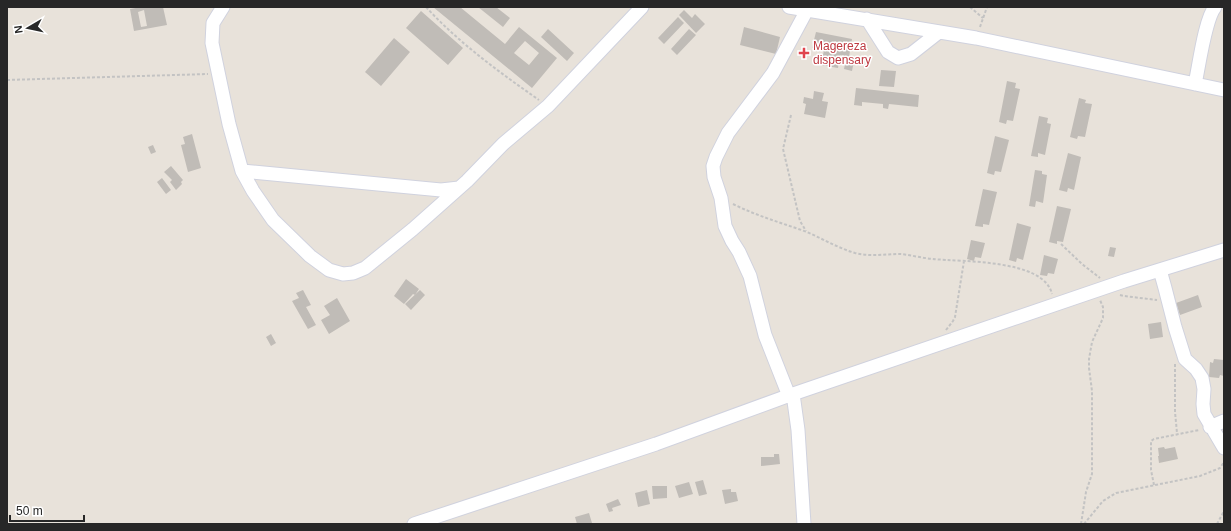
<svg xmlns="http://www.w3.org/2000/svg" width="1231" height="531" viewBox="0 0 1231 531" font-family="Arial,sans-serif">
<rect width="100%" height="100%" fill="#e8e2da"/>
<path fill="#c0bcb7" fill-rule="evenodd" d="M141,7H163L167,25L134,31L130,9ZM144,10L147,26L141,27L138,12Z
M433,7H460L505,44L519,27L557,58L532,88ZM525,41L539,53L529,65L514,53Z
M478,7H496L510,18L503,27Z
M684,10L692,18L695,14L705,24L696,33L679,15Z
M421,11L463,48L448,65L406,28Z
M678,17L684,23L664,44L658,38Z
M744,27L780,37L776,54L740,45Z
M548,29L574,53L567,61L541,37Z
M689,29L696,35L677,55L671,49Z
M816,32L852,39L849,57L840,55L838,68L821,65L824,50L812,48Z
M394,38L410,52L381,86L365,72Z
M846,59L854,61L852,71L844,69Z
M881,70L896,71L894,87L879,86Z
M1007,81L1016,83L1015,88L1020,89L1013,121L1007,120L1006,124L999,122Z
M856,88L919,95L918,107L889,104L888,109L883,108V104L862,102V106L854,105Z
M814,91L824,93L822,101L828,102L825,118L804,114L806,104L803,103L804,97L813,99Z
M1079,98L1086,100L1085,103L1092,104L1085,137L1078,136L1077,139L1070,137Z
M1039,116L1048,118L1047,123L1051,124L1045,155L1038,153V157L1031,156Z
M192,134L201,168L188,172L181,145L185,144L183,137Z
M995,136L1009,140L1001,172L995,171L994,175L987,173Z
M153,145L156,152L151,154L148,147Z
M1068,153L1081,157L1074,190L1068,188L1067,192L1059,190Z
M171,166L183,180L181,182L182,184L176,190L170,182L172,180L164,172Z
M1035,170L1042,171V174L1047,175L1043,203L1036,201L1035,207L1029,206Z
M162,178L171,190L166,194L157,182Z
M983,189L997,192L989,225L983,224V227L975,226Z
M1057,206L1071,209L1063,242L1057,241V244L1049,242Z
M1017,223L1031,227L1023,260L1017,258L1016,262L1009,260Z
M971,240L985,243L981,258L975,257L974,261L967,259Z
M1110,247L1116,248L1114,257L1108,256Z
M1044,255L1058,259L1054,274L1048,273L1047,276L1040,275Z
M406,279L419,289L415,295L413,294L404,304L394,296Z
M303,290L311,305L306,307L316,325L308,329L292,301L299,298L296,293Z
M420,290L425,295L411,310L405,304Z
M1198,295L1202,307L1180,315L1176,303Z
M337,298L350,321L329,334L321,320L330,315L324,306Z
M1161,322L1163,337L1150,339L1148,324Z
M271,334L276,343L271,346L266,337Z
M1214,359L1224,360V376L1220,375L1219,378L1209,377L1210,362L1213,363Z
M1164,447L1165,449L1175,447L1178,459L1159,463L1158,456H1159L1158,448Z
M774,454H779L780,464L761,466V457H774Z
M703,480L707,494L699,496L695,482Z
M689,482L693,494L679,498L675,486Z
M652,486H667V498L653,499Z
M731,489V492H736L738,501L725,504L722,490Z
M647,490L650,504L638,507L635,493Z
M618,499L621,505L612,508L613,511L609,512L606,504Z
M589,513L592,523L577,524L575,517Z"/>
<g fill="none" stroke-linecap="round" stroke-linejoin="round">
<g stroke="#d0d2de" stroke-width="15">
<path id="minor" d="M223,7L213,23L212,43L229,124L242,171L253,191L273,220L310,256L329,270L343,274L353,273L365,268L413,229L467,181L503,144L548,106L642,7
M789,7L976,38L1224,90
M867,19L888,52L898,58L911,54L939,32
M1195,84C1199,66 1205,19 1215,7
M242,171L441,190L459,188
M1160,270L1165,288L1175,327L1185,359L1196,369L1202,378L1204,389L1203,404L1204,414L1224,448
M793,394L798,430L804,524
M789,396L765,335L750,276L739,252L732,241L725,226L721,198L714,177L713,166L716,157L728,133L773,73L807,10
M1210,427L1224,421
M414,524L656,444L793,394L1124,281L1224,250"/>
</g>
<path stroke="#c3c3c3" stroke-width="2" stroke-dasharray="3 2" stroke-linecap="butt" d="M426,7C459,43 499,72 539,100
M970,7L983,18
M980,27L987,7
M7,80L208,74
M791,115L783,149L800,221L806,231
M733,204C757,216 782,223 807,232C823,239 838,248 855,253C870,257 885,254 900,254C911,255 922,258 933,259C962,262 1044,259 1052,294
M1061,244L1082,264L1100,278
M1120,295L1124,296L1157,300
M946,330L953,321L955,317L964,261
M1175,364V412L1177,433
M1154,485L1151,470V441L1154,439L1199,430
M1081,524L1086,492L1092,474V391L1089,368V359L1092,342L1103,318V307L1100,300
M1084,524L1103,501L1116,493L1200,476L1220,468L1224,462
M1217,524L1224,511"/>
<use href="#minor" stroke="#fff" stroke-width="13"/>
</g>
<path fill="#e0444e" stroke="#fff" stroke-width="1.5" d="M802 47h4v4h4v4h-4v4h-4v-4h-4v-4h4z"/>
<g text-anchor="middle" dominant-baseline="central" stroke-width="3" stroke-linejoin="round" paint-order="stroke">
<g font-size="12" fill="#be3a42" stroke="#fff" text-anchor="start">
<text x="813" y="46">Magereza<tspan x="813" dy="14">dispensary</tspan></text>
</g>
</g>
<rect width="1231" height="531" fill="none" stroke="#272727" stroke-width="16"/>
<g transform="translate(28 28) rotate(261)" stroke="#ffffff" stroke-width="3" paint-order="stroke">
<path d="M0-3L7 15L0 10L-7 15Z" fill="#272727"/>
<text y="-6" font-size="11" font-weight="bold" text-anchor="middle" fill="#272727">N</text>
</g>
<path d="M10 515v6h74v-6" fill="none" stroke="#272727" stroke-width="2"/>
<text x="16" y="515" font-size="12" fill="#272727" stroke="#ffffff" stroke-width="3" paint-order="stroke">50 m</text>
</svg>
